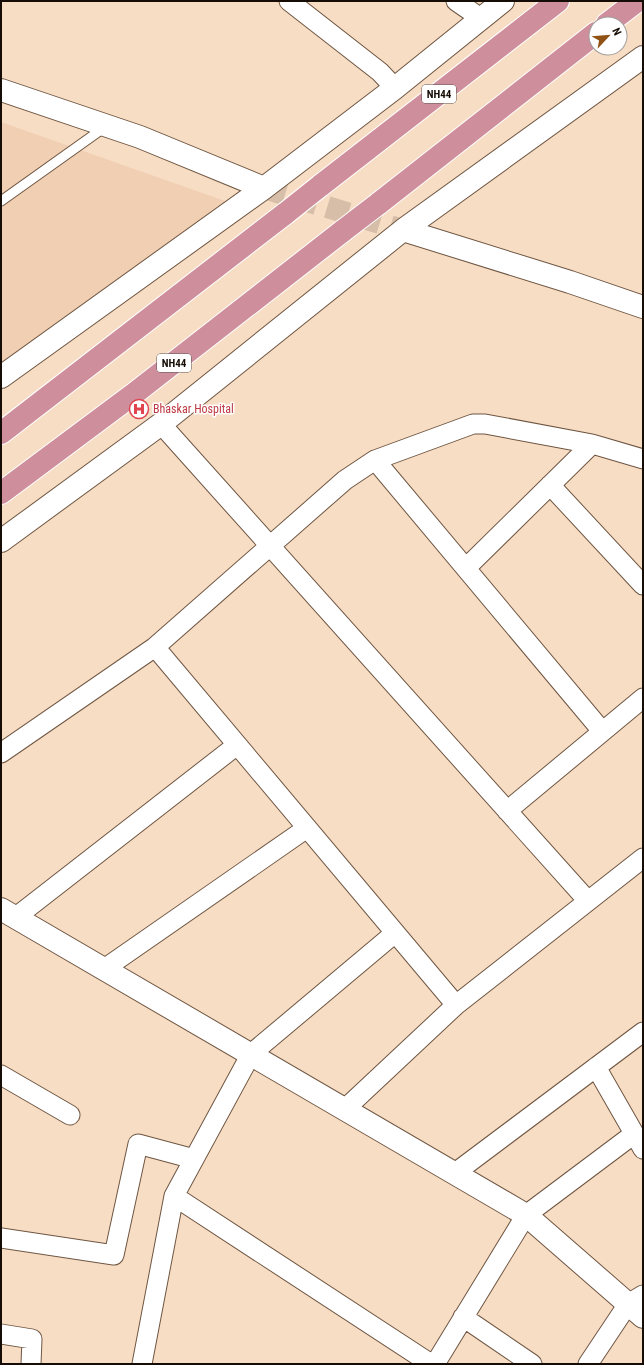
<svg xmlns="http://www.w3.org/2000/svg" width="644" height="1365" viewBox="0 0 644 1365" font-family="'Roboto Condensed',sans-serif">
<rect width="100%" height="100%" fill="#f8ddc5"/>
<path fill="#f1cfb3" d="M1,122L225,201L1,369Z"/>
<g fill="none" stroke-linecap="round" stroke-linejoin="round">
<path stroke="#d6bea8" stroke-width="22" stroke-dasharray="22 11" stroke-linecap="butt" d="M264,188L403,230"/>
<g stroke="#6e5642" stroke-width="11">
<path id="service" d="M1,201L105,127"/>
</g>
<g stroke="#6e5642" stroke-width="21">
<path id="minor" d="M289,1L380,72L395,88
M456,1L482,19
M161,424L588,901
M375,460L602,731
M550,485L643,585
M466,568L592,444
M1,753L155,647
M507,811L643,698
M16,917L237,745
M104,969L307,828
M456,1005L155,647L345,480L375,460L473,424H485L592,444L643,459
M596,1067L643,1149
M1,1075L70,1115
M345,1109L456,1005L643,858
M455,1173L643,1032
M174,1196L431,1364
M1,1238L114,1255L138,1144L194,1159
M463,1317L532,1364
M1,1334L32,1339L31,1364
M142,1364L174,1196L251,1054L395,933
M435,1364L526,1215L634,1134
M588,1364L628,1304L643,1295"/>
</g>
<g stroke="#6e5642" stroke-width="24">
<path id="tertiary" d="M1,90L140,137L264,188
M403,230L570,282L643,307
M1,377L264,188L395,88L503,1
M1,541L161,424L403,230L643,57
M1,909L526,1215L643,1317"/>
</g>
<g stroke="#fff" stroke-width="24">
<path id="trunk" d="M607,24L637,1
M320,186L558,1
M378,204L596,33
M1,433L286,213
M1,493L135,393L344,230"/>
</g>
<use href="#service" stroke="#fff" stroke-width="9"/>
<use href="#minor" stroke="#fff" stroke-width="19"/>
<use href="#tertiary" stroke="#fff" stroke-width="22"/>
<use href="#trunk" stroke="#ce8e9c" stroke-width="22"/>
<g stroke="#fff" stroke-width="24" stroke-linecap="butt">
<path id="trunk-bridge" d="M286,213L320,186
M344,230L378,204"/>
</g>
<use href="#trunk-bridge" stroke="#ce8e9c" stroke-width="22"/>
</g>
<defs>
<g id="hospital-ring" transform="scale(1)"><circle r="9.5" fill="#fff" stroke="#e0444e" stroke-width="1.5"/><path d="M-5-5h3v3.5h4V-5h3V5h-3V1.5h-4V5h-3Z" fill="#e0444e"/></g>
</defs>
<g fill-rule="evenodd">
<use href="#hospital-ring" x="139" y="409"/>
</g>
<g text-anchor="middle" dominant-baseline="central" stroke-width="3" stroke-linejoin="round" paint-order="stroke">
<g fill="#fff" stroke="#5b5550" stroke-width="1">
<rect x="422" y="85" width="34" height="18" rx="3"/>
<rect x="157" y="354" width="34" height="18" rx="3"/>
</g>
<g font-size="11" font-weight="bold" fill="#150c05">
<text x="439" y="94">NH44</text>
<text x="174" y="363">NH44</text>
</g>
<g font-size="12" fill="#be3a42" stroke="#fff" text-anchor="start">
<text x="153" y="409">Bhaskar Hospital</text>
</g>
</g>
<rect width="644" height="1365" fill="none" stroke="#150c05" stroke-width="4"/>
<g transform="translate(608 36) rotate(64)"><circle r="19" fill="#ffffff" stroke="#a19e9b"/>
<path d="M0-3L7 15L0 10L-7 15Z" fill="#8f5114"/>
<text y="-6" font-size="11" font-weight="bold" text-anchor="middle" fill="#150c05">N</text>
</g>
</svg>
